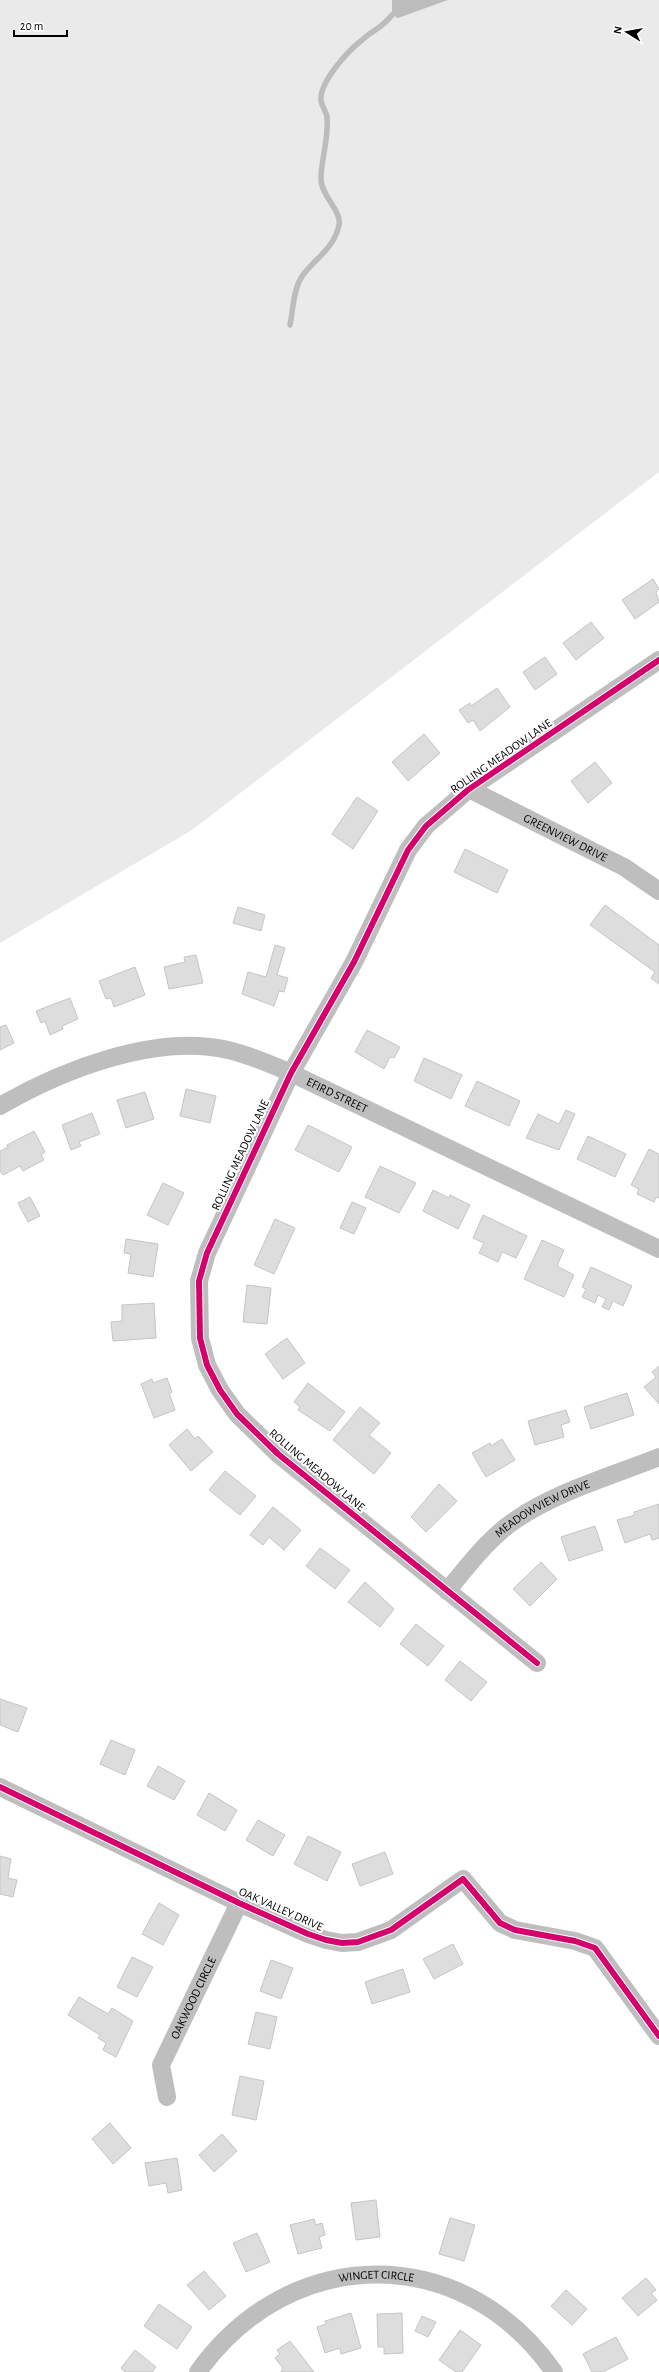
<svg xmlns="http://www.w3.org/2000/svg" width="659" height="2372" viewBox="0 0 659 2372" font-family="'Alegreya Sans',sans-serif">
<rect width="100%" height="100%" fill="#fff"/>
<path fill="#eaeaea" d="M0,0H659V472L192,830L0,943Z"/>
<path fill="#bcbcbc" d="M392,0H448L398,18L392,15Z"/>
<g fill="none" stroke-linecap="round" stroke-linejoin="round">
<path stroke="#bcbcbc" stroke-width="5.5" d="M290,325C293,311 293,291 301,278C312,260 334,250 339,225C342,211 321,196 321,179C321,159 329,138 327,118C327,112 322,107 321,101C319,82 348,51 362,40C374,29 381,29 392,15"/>
</g>
<path fill="#ddd" stroke="#c5c5c5" d="M653,579L659,589L656,592L659,602L635,619L622,600Z
M591,622L604,638L576,660L563,643Z
M545,657L557,674L535,690L523,672Z
M497,688L510,707L480,731L473,720L468,723L459,710L470,703L471,706Z
M424,734L440,753L408,781L392,762Z
M595,762L612,783L588,803L571,781Z
M357,797L378,811L353,849L332,834Z
M465,849L508,870L497,893L454,872Z
M605,905L659,945V984L651,978L655,972L590,925Z
M238,907L265,915L261,931L233,923Z
M275,945L285,948L277,975L288,978L284,992L279,991L274,1006L242,994L248,972L266,977Z
M196,955L203,983L169,989L164,967L185,962L184,957Z
M135,967L145,995L114,1007L111,998L106,999L99,981Z
M70,998L78,1019L62,1026L63,1029L50,1035L45,1021L41,1023L36,1011Z
M6,1025L14,1043L0,1050V1027Z
M367,1030L400,1047L394,1058L390,1057L384,1069L355,1052Z
M424,1058L462,1075L451,1099L414,1081Z
M477,1081L520,1101L509,1126L465,1106Z
M186,1089L216,1096L210,1123L180,1116Z
M145,1092L154,1119L126,1128L117,1100Z
M566,1110L575,1114L559,1150L526,1138L538,1114L559,1124Z
M92,1113L100,1134L79,1142L81,1146L71,1150L62,1125Z
M308,1125L352,1147L339,1172L295,1150Z
M34,1131L45,1152L41,1155L44,1160L23,1171L20,1166L3,1175L0,1171V1151L8,1147L7,1145Z
M588,1136L626,1154L615,1177L577,1159Z
M649,1149L659,1154V1198L656,1197L654,1202L637,1194L639,1189L631,1185Z
M380,1166L416,1183L399,1213L365,1197Z
M163,1183L184,1193L168,1225L147,1215Z
M433,1190L449,1198L450,1195L470,1205L458,1229L423,1211Z
M30,1197L40,1216L28,1222L18,1203Z
M352,1202L366,1208L354,1234L340,1228Z
M483,1215L527,1236L516,1258L502,1252L498,1262L479,1253L484,1243L473,1238Z
M275,1219L295,1228L274,1274L254,1265Z
M126,1239L158,1244L153,1277L128,1273L131,1254L124,1253Z
M542,1240L564,1250L557,1266L574,1275L564,1297L524,1279Z
M591,1267L632,1286L623,1306L613,1301L609,1310L602,1307L606,1299L598,1295L595,1303L582,1297L586,1289L582,1287Z
M247,1285L271,1288L267,1324L243,1322Z
M154,1303L156,1338L113,1341L111,1322L122,1321V1305Z
M287,1338L305,1363L283,1379L265,1354Z
M659,1366V1404L644,1387L656,1377L652,1372Z
M167,1378L172,1392L169,1393L175,1410L154,1418L141,1384L152,1379L153,1383Z
M308,1383L345,1412L330,1431L298,1410L300,1407L294,1402Z
M627,1393L634,1415L591,1429L584,1407Z
M360,1407L380,1423L369,1435L391,1453L374,1474L333,1440Z
M566,1410L570,1422L561,1425L564,1437L535,1445L528,1421Z
M187,1429L195,1439L198,1436L213,1452L191,1471L169,1445Z
M502,1439L515,1460L486,1477L472,1453L490,1443L491,1446Z
M225,1471L256,1496L240,1515L209,1490Z
M439,1484L457,1501L426,1532L411,1517Z
M659,1504V1538L652,1540L650,1534L625,1543L617,1520L635,1515L634,1512Z
M273,1507L301,1530L284,1550L269,1537L263,1545L250,1535Z
M595,1526L603,1550L569,1561L561,1537Z
M320,1548L350,1570L335,1589L306,1566Z
M541,1562L557,1579L530,1606L513,1589Z
M365,1582L394,1609L380,1627L348,1602Z
M416,1624L444,1646L428,1666L400,1644Z
M460,1661L487,1682L471,1701L445,1680Z
M0,1699L27,1708L18,1732L0,1725Z
M111,1740L135,1750L125,1775L100,1764Z
M158,1766L185,1781L174,1800L147,1786Z
M209,1793L237,1810L225,1831L197,1815Z
M258,1820L285,1835L273,1856L246,1840Z
M308,1836L341,1852L327,1881L294,1864Z
M385,1852L393,1874L360,1886L352,1864Z
M0,1856L11,1859L8,1878L17,1880L13,1897L0,1894Z
M159,1903L179,1915L163,1945L142,1934Z
M453,1944L463,1964L434,1979L423,1959Z
M132,1957L153,1967L137,1997L117,1987Z
M271,1960L293,1968L281,1999L260,1991Z
M403,1969L410,1992L372,2004L365,1982Z
M79,1997L108,2014L112,2008L133,2021L116,2057L103,2050L106,2043L98,2038L100,2035L68,2015Z
M256,2012L277,2017L270,2049L248,2044Z
M240,2076L264,2081L256,2120L232,2115Z
M110,2123L131,2148L113,2164L92,2139Z
M222,2134L237,2151L214,2172L199,2155Z
M177,2158L182,2190L168,2193L166,2183L149,2186L145,2163Z
M376,2200L380,2237L356,2240L351,2203Z
M450,2218L475,2225L464,2261L439,2254Z
M314,2219L316,2225L322,2223L325,2235L319,2237L322,2248L298,2254L290,2225Z
M257,2233L270,2262L246,2272L233,2243Z
M204,2271L226,2296L209,2310L187,2285Z
M646,2278L656,2290L651,2293L657,2300L638,2316L622,2298Z
M566,2290L587,2309L572,2325L551,2306Z
M159,2304L192,2327L177,2349L144,2326Z
M351,2313L361,2348L341,2354L340,2348L325,2353L317,2327L326,2324L325,2321Z
M402,2313L403,2353L384,2354V2347H378L377,2314Z
M422,2316L436,2322L428,2337L415,2331Z
M460,2330L481,2345L462,2372H456L439,2360Z
M616,2337L628,2359L603,2372H592L583,2354Z
M290,2341L314,2372H281L283,2368L275,2358L280,2354L277,2350Z
M135,2350L156,2367L152,2372H125L121,2368Z"/>
<g fill="none" stroke-linecap="round" stroke-linejoin="round">
<g stroke="#bebebe" stroke-width="18">
<path id="s1" d="M469,789L624,867L659,891"/>
<path id="s2" d="M0,1106C62,1070 156,1033 228,1050C250,1055 270,1064 291,1073L659,1249"/>
<path id="s3" d="M447,1591C468,1566 489,1537 517,1519C556,1492 614,1475 659,1457"/>
<path d="M537,1663L278,1454L237,1414L220,1390L207,1365L200,1338L199,1281L207,1253L291,1073L354,962L408,850L426,826L469,789L659,660"/>
<path d="M0,1787L239,1903L308,1934L326,1940L342,1943L358,1942L391,1930L463,1879L500,1923L515,1930L575,1941L595,1948L659,2036"/>
<path id="s4" d="M167,2097L161,2065L239,1903"/>
<path id="s5" d="M198,2372C290,2243 463,2241 554,2372"/>
</g>
<g stroke="#fff" stroke-width="8">
<path id="cycleway" d="M537,1663L278,1454L237,1414L220,1390L207,1365L200,1338L199,1281L207,1253L291,1073L354,962L408,850L426,826L469,789L659,660
M0,1787L239,1903L308,1934L326,1940L342,1943L358,1942L391,1930L463,1879L500,1923L515,1930L575,1941L595,1948L659,2036"/>
</g>
<use href="#cycleway" stroke="#d6006c" stroke-width="6"/>
</g>
<g text-anchor="middle" dominant-baseline="central" stroke-width="4" stroke-linejoin="round" paint-order="stroke">
<g font-size="12" fill="#000" stroke="#fff">
<text transform="translate(501 756) rotate(-35)">ROLLING MEADOW LANE</text>
<text stroke="none"><textPath href="#s1" startOffset="108">GREENVIEW DRIVE</textPath></text>
<text stroke="none"><textPath href="#s2" startOffset="358">EFIRD STREET</textPath></text>
<text transform="translate(240 1155) rotate(-65)">ROLLING MEADOW LANE</text>
<text transform="translate(317 1470) rotate(40)">ROLLING MEADOW LANE</text>
<text stroke="none"><textPath href="#s3" startOffset="128">MEADOWVIEW DRIVE</textPath></text>
<text transform="translate(281 1909) rotate(24)">OAK VALLEY DRIVE</text>
<text stroke="none"><textPath href="#s4" startOffset="107">OAKWOOD CIRCLE</textPath></text>
<text stroke="none"><textPath href="#s5" startOffset="211">WINGET CIRCLE</textPath></text>
</g>
</g>
<g transform="translate(627 32) rotate(281)" stroke="#ffffff" stroke-width="3" paint-order="stroke">
<path d="M0-3L7 15L0 10L-7 15Z" fill="#000000"/>
<text y="-6" font-size="11" font-weight="bold" text-anchor="middle" fill="#000000">N</text>
</g>
<path d="M14 30v6h53v-6" fill="none" stroke="#000000" stroke-width="2"/>
<text x="20" y="30" font-size="12" fill="#000000" stroke="#ffffff" stroke-width="3" paint-order="stroke">20 m</text>
</svg>
